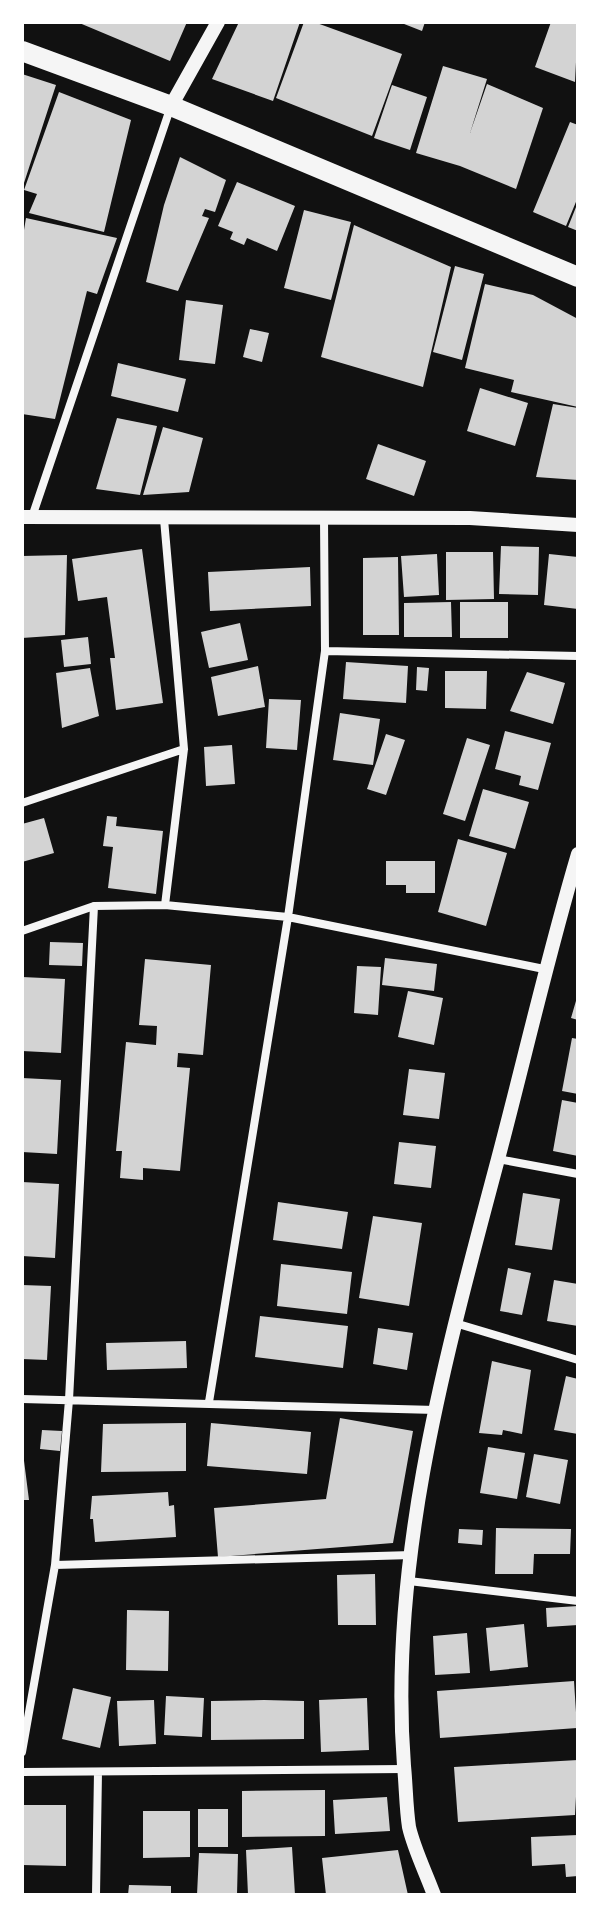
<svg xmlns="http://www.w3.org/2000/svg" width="600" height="1917" viewBox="0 0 600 1917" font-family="'Fira Sans',sans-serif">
<rect width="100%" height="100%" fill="#111"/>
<path fill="#d3d3d3" d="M77,22H187L170,61Z
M239,22H300L273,101L212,79Z
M304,22H314L402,54L372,136L276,98Z
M399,22H425L422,31Z
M551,22H578L575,82L535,67Z
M443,66L487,79L470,133L487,84L543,108L516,189L460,166L416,153Z
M22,74L56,85L23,186H22Z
M392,85L427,97L410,150L374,138Z
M59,92L131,120L104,232L29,213L37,194L24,190Z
M570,122L578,125V197L566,226L533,212Z
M180,157L226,180L215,212L205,209L202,216L209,218L178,291L146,282L164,205Z
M237,182L295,206L277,251L247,238L244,245L230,239L233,232L218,226Z
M578,202V231L568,227Z
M304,210L351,222L331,300L284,288Z
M26,218L117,238L97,294L87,291L55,419L22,414V242Z
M354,225L451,267L423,387L321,357Z
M455,266L484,274L462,360L433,352Z
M485,284L533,295L578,319V407L511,392L514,380L465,368Z
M186,300L223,305L215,364L179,360Z
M250,329L269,333L262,362L243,357Z
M118,363L186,379L178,412L111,396Z
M480,388L528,403L515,446L467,431Z
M553,404L578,408V480L536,477Z
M117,418L157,426L140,495L96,489Z
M163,427L203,438L189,492L143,495Z
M378,444L426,461L414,496L366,479Z
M501,546L539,547L538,595L499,594Z
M142,549L163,703L116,710L110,658H115L107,597L78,601L72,559Z
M446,552H493L494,599L446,600Z
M437,554L439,595L404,597L401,556Z
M549,554L578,557V609L544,605Z
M67,555L65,635L22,638V556Z
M398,557L399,635H363V558Z
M310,567L311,606L210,611L208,572Z
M451,602L452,637H404V603Z
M460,602H508V638H460Z
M240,623L248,660L209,668L201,632Z
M88,637L91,664L64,667L61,640Z
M346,662L408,666L406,703L343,699Z
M258,666L265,707L218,716L211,677Z
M417,667L429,668L427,691L416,690Z
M90,668L99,716L62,728L56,673Z
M445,671H487L486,709L445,708Z
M527,672L565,683L553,724L510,711Z
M269,699L301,700L297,750L266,748Z
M340,713L380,719L373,765L333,760Z
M505,731L551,743L538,790L519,785L521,776L495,769Z
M386,734L405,740L386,795L367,789Z
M467,738L490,745L465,821L443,814Z
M232,745L235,784L206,786L204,747Z
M483,789L529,802L515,849L469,836Z
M107,816L117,817L116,826L163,831L156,894L108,888L113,847L103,846Z
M44,818L54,853L22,862V824Z
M458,839L507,853L486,926L438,912Z
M386,861H435V893H406V885H386Z
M50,942L83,943L82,966L49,965Z
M385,958L437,964L434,991L382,985Z
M145,959L211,965L203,1055L178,1053L177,1067L190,1068L180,1171L143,1168V1180L120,1178L122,1151H116L126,1042L156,1045L157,1026L139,1025Z
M357,966L381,967L378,1015L354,1013Z
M22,977L65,979L61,1053L22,1051Z
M408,991L443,998L434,1045L398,1037Z
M578,994V1020L571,1018Z
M572,1038L578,1039V1094L562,1091Z
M409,1069L445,1073L439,1119L403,1115Z
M22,1078L61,1080L57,1154L22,1152Z
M562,1100L578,1103V1156L553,1151Z
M399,1142L436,1146L431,1188L394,1184Z
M22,1182L59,1184L55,1258L22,1256Z
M523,1193L560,1199L552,1250L515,1245Z
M278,1202L348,1212L342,1249L273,1240Z
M373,1216L422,1223L409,1306L359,1298Z
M281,1264L352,1272L347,1314L277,1306Z
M508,1268L531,1273L522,1315L500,1311Z
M554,1280L578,1284V1326L547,1321Z
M22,1285L51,1286L47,1360L22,1359Z
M260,1316L348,1326L343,1368L255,1357Z
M378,1328L413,1333L407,1370L373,1364Z
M186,1341L187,1368L107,1370L106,1343Z
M492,1361L531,1370L522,1434L503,1430L502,1435L479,1433Z
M566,1376L578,1379V1434L554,1430Z
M340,1418L413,1431L393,1543L218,1557L214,1508L326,1499Z
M186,1423V1471L101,1472L103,1424Z
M211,1423L311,1432L307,1474L207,1466Z
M42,1430L62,1431L60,1451L40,1449Z
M22,1445L29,1500H22Z
M488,1447L525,1453L517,1499L480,1493Z
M534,1454L568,1460L560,1504L526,1497Z
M168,1492L169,1506L174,1505L176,1537L95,1542L93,1519H90L92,1496Z
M496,1528L571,1529L570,1554H534L533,1574H495Z
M459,1529L483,1530L482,1545L458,1543Z
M375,1574L376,1625H338L337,1575Z
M578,1606V1625L547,1627L546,1608Z
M127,1610L169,1611L168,1671L126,1670Z
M524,1624L528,1667L490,1671L486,1628Z
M467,1633L470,1673L435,1675L433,1636Z
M574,1681L577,1728L440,1738L437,1691Z
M73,1688L111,1697L100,1748L62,1739Z
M166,1696L204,1698L202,1737L164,1735Z
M367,1698L369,1750L321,1752L319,1700Z
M154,1700L156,1744L119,1746L117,1701Z
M264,1700L304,1701V1739L211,1740V1701Z
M578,1760L575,1815L458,1822L454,1767Z
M325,1790V1836L242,1837V1791Z
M387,1797L390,1831L335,1834L333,1800Z
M22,1805H66V1866L22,1865Z
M198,1809H228V1847H198Z
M143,1811H190V1857L143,1858Z
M578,1835V1876L566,1877L565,1864L532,1866L531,1837Z
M292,1847L295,1895H248L246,1850Z
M398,1850L408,1895H326L322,1858Z
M199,1853L238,1854L237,1895H197Z
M129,1885L171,1886V1895H128Z"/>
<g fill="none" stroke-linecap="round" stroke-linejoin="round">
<path stroke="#f5f5f5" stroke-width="8" d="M32,517L171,106
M164,519L184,749L165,905
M325,651L578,656
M22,803L184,749
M22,931L94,906L165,905L288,917L544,969
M498,1159L578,1174
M455,1323L578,1360
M22,1399L436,1410
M209,1402L288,917L325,651L324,518
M55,1565L412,1555
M409,1581L578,1601
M22,1752L55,1565L69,1400L94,906
M22,1772L405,1769
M96,1895L98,1772"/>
<path stroke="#f5f5f5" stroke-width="14" d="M171,106L218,22
M22,517L470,518L578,525
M434,1895C426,1873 414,1849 409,1827C406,1807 406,1786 404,1766C388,1561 446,1355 498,1159C525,1057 548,955 578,854"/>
<path stroke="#f5f5f5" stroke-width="20" d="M22,51L171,106L578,277"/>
</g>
<rect width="600" height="1917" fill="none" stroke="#ffffff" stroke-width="48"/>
</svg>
